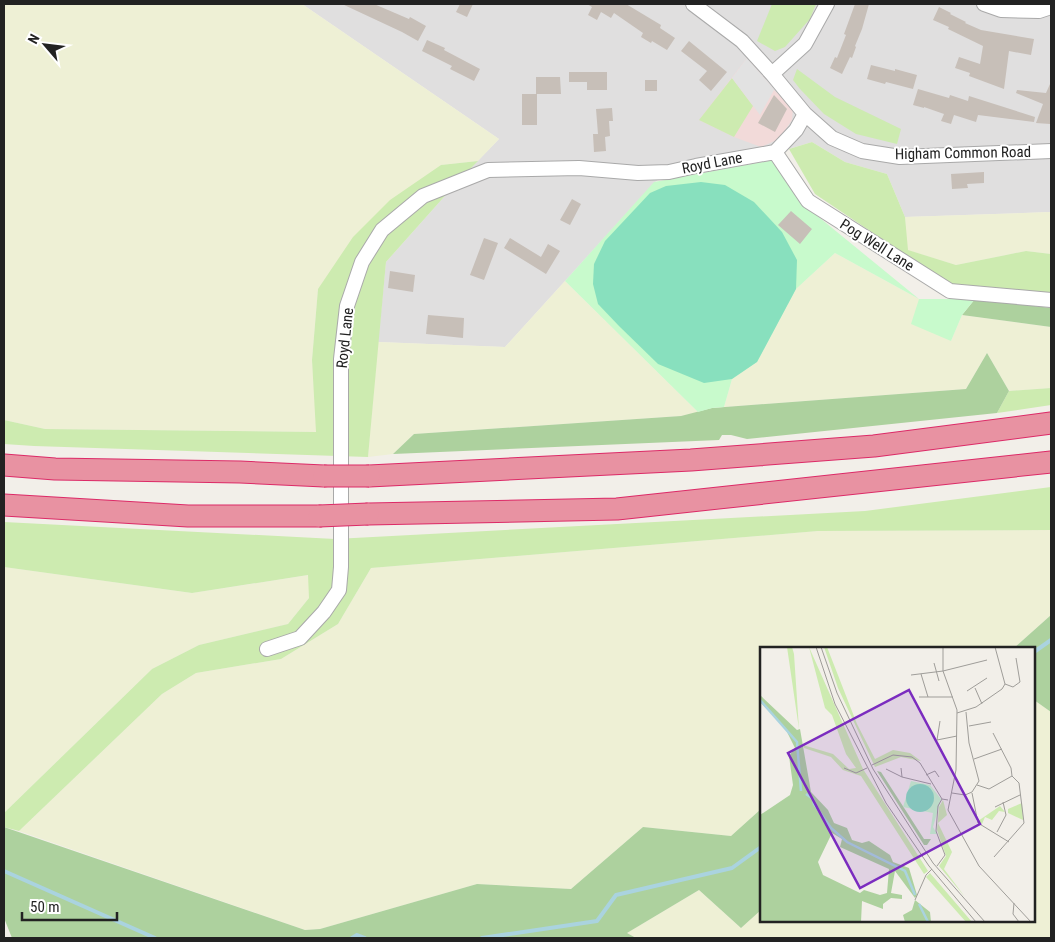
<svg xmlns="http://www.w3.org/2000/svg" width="1055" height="942" viewBox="0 0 1055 942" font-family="'Roboto Condensed',sans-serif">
<rect width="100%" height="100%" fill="#f2efe9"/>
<path fill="#e0dfdf" d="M302,4H1051V212L905,217L887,174L845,162L812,142L789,149L696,166L669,172L655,182L505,347L378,342L386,262L460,179L499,139Z"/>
<path fill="#f2dad9" d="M747,58L774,90L793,107L792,120L779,139L761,147L734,137L699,120Z"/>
<path fill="#eef0d5" d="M4,4H302L499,139L478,161L441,165L318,289L312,360L317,432L45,429L4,420Z
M1051,212V254L1026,251L956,265L907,250L905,217Z
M835,253L919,299L951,341L962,315L1051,327V388L1009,391L987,353L966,389L724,407L732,379L757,362L796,289Z
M565,281L698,412L681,416L414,434L393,454L368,457L378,342L505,347Z
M1051,530V615L1014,648H761V809L731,836L643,827L571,889L477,884L320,929L305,930L19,831L162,694L196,673L281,659L338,624L371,568L818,531Z
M4,567L192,593L309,575V598L288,624L199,645L152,669L4,813Z
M1034,700L1051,712V938H636L627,933L699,890L741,928L761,910V921H1034Z"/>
<path fill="#cdebb0" d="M772,4H816L810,19L785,47L775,51L757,41Z
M797,69L835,97L901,129L897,144L856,134L824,114L800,89L793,80Z
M732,78L753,106L734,137L699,120Z
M812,142L845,162L887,174L905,217L908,250L956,265L1026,251L1051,254V293L952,286L815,194L789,149Z
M478,161L460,179L386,262L368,457L34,446L4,444V420L45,429L316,432L312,360L318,289L353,237L390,200L441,165Z
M1051,388V405L997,413L1009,391Z
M1051,487V530L818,531L371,568L338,624L281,659L196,673L162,694L19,831L4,827V813L152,669L199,645L288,624L309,598L308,575L192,593L4,567V522L335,539L865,511Z"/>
<path fill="#add19e" d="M975,299L1051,308V327L962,315Z
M987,353L1009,391L997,413L747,439L731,435H722L719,440L393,454L414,434L681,416L712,408L966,389Z
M1051,615V712L1034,700V648H1014Z
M761,809V910L741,928L699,890L627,933L636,938H12L4,918V827L305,930L320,929L477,884L571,889L643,827L731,836Z"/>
<path fill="#c8facc" d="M774,160L804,205L919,299H975L962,315L951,341L911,324L919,299L835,253L796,289L757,362L732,379L724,407L712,408L698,412L565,281L654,182Z"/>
<path fill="#88e0be" d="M701,182L725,185L754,202L782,232L797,260L796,289L757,362L732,379L704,383L658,364L619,326L598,304L593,284L594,264L605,241L650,193L666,186Z"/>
<path fill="#e2e2e2" d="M747,58L774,90L760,115L732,78Z"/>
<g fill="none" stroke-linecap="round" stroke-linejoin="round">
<path stroke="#aad3df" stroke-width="4" d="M1034,652L1051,640
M4,871L155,938
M352,938L357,935L365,938
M482,938L597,921L616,895L732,868L761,847"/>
</g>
<path fill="#c7bfb8" d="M342,4H374L409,19L410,17L426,26L418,41L402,32Z
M460,4H473L467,17L456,12Z
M587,4H626L661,25L660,28L675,38L667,50L652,41L651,43L641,37L643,33L614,13L611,18L601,12L597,20L588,15L592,7Z
M855,4H869L862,29L855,46L856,47L852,58L850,57L842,74L830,68L835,57L837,58L846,35L844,34Z
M939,7L951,13L950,14L966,22L965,23L981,30L1034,39L1031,55L1009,51L1004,89L969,76L970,73L955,68L959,57L980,64L983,46L948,29L949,27L933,20Z
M427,40L445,48L444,50L480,69L474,81L450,69L452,66L422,51Z
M689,41L727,72L711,91L699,80L707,71L681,51Z
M871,65L895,71V69L917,75L913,89L886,82L885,84L867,79Z
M569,72H607V90H587V82H569Z
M536,77H560L561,94H537V125H522V94H536Z
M645,80H657V91H645Z
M1050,84H1051V114L1050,124L1036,123L1043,104L1016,93L1017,90L1046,93Z
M918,89L949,98L950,95L968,101L969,96L1035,117L1034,122L978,115L976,122L954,115L951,124L941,121L944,114L924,107V108L913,105Z
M774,95L787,109L775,132L758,123Z
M612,108L613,121H609L610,136L605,137L606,151L594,152L593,134H598L596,109Z
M984,172V183L967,184L968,188L952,189L951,174Z
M572,199L581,204L570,225L560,220Z
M791,211L812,229L800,244L778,225Z
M484,238L498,243L484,280L470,275Z
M510,238L541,257L548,244L560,251L546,274L504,248Z
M390,271L415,275L413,292L388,288Z
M428,315L464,318L463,338L426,334Z"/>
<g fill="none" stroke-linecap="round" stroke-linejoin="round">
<g stroke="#a9a9a9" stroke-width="16">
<path id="minor" d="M693,4L742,41L772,74L805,114L832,138L862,151L900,157L1051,151
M984,4L1001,10L1039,11L1051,7
M772,74L805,44L827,4
M805,114L796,130L775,152L808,201L950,291L1051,300
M267,649L300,638L324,612L339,590L341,567V359L347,306L362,262L382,230L423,196L488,170L579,168L638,173L669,172L696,166L775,152"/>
</g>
<g stroke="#dc2a67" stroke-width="23">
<path id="highway" d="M4,465L55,469L240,472L324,476
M369,476L691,460L874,446L1051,423
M4,505L188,516H319
M368,514L617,509L1051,462"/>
</g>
<use href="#minor" stroke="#fff" stroke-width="14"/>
<use href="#highway" stroke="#e892a2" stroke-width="21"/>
<g stroke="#dc2a67" stroke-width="23" stroke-linecap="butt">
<path id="highway-bridge" d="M324,476H369
M319,516L368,514"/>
</g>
<use href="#highway-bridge" stroke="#e892a2" stroke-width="21"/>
</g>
<g text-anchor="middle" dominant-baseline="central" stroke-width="4" stroke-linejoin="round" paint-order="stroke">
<g font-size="15" fill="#222" stroke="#fff">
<text transform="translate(963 153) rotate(-1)">Higham Common Road</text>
<text transform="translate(712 163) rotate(-11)">Royd Lane</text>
<text transform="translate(877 245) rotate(32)">Pog Well Lane</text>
<text transform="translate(345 338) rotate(-84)">Royd Lane</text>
</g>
</g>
<g transform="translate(760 647)">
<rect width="275" height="275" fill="#f2efe9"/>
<path d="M27,0H32L34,7L39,82ZM49,0L103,122L168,224L164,227L101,129L83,123L71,110L44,101L43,98L73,107L89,122L96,121L86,107L72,68L65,61ZM64,0H67L97,77L115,112L133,103L150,106L161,114L141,110L115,120L78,41ZM183,153L187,168L178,176L192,205L184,222L205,250L179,219L186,209L177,183L179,160ZM262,156L263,173L248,166V162ZM240,159L245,165L239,164L232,173L225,170L222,177L218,174ZM170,226L212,275H206L166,230Z" fill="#cdebb0"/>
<path d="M0,48L37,83L40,82L51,145L68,163L74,176L87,181L92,193L102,196L109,194L130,208L133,215L149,221L157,248L155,251L135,224L131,246L142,248V252L131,251L123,257V262L102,254L101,275H0V168L30,148L33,138L29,109L35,101L25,81L0,55ZM72,186L82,192L80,200L129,222L127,246L120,248L104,243L100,246L63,228L58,215ZM117,124L121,125L164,192H171L167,198H164ZM155,253L170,265L171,275H145L143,268L152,263Z" fill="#add19e" fill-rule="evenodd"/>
<path d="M151,134L170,138L181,152L173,180L177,187H170L173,166L143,160Z" fill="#c8facc"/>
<path d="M146 151a14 14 0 1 1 28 0a14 14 0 1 1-28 0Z" fill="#88e0be"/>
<path fill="none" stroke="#aad3df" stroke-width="2.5" d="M0,53L37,95L41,144M46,147L53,152L54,157L71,181L87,195L145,224L155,248M159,257L168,275"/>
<path fill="none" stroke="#9f9d99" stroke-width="1" d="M56,0L75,57L126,156L169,219L216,275M61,0L77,46L113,122L173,216L225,275M183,0V24L197,63L196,123L188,163L219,219L271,275M174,16L179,34M183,24L227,13M161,27L168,50M151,28L183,24M245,37L253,40L260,35L256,11M215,41L222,57M207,44L227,31M159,50H193M197,66L216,60L242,42L245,37L235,0M180,74L177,93L197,89M209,79L231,75M214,112L242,102M112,118L133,108L152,110L160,116L182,152M84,121L96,126L107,121M141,121L142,130L171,137M126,122L142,130M166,128L175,124L179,130M217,138L229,142L252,129L251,121L233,86M192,146L205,148L212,145L219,134L209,96L206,65M212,146L218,176L249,195M235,160L260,148M237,185L246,168L243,155M234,210L264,176L259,136L252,129M177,219L185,208L176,184L178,159L182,152L188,153M155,253L166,228L172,222M254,256L253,267L259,275"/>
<path fill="#7b2cbf" fill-opacity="0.15" stroke="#7b2cbf" stroke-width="2.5" d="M149,43L220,177L100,241L28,106Z"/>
<rect width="275" height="275" fill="none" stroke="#222" stroke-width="2.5"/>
</g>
<rect width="1055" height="942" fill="none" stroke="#222222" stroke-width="10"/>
<g transform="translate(45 45) rotate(298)" stroke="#ffffff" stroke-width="4" paint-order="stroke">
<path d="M0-4L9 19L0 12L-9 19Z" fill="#222222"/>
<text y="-8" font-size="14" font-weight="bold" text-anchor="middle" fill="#222222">N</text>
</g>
<path d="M22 912v8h95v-8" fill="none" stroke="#222222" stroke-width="2.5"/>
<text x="30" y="912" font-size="15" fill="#222222" stroke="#ffffff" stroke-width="4" paint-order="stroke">50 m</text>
</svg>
